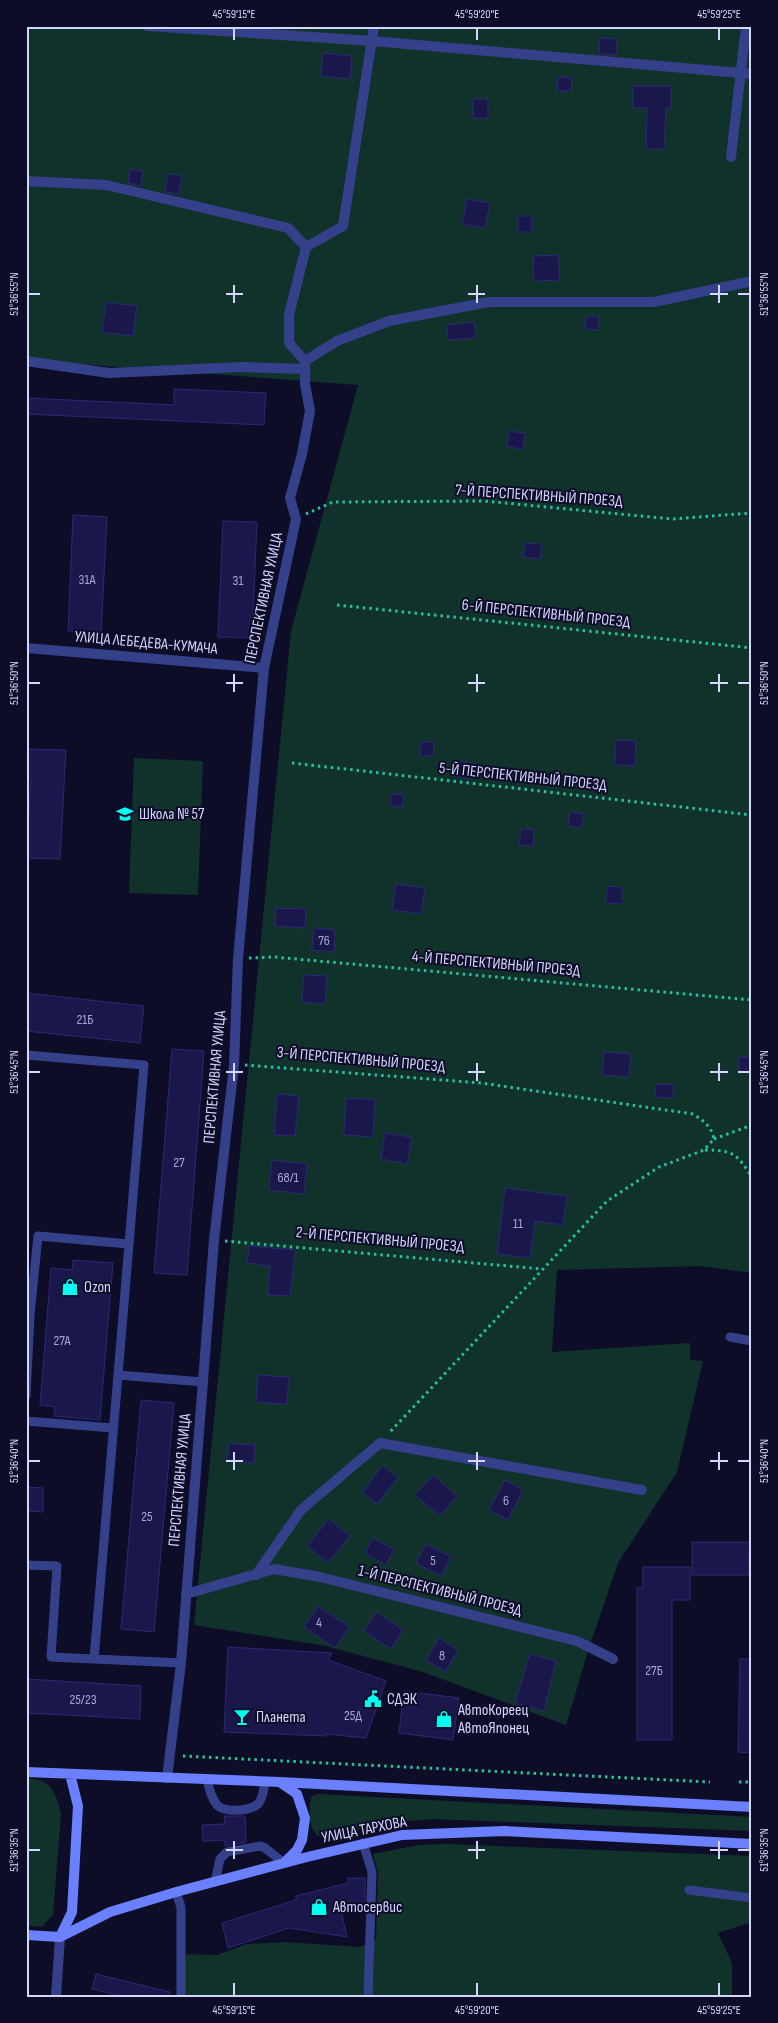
<svg xmlns="http://www.w3.org/2000/svg" width="778" height="2023" viewBox="0 0 778 2023" font-family="'Sofia Sans Condensed',sans-serif">
<rect width="100%" height="100%" fill="#0e0d28"/>
<path fill="#10322b" d="M26,26H752V1273L700,1266L557,1270L552,1352L690,1343V1360L703,1361L677,1472L618,1563L589,1648L566,1725L423,1672L326,1646L194,1625L291,631L358,385L26,360Z
M134,758L203,761L198,895L129,893Z
M26,1778C51,1779 56,1792 61,1814L53,1915L42,1927L26,1925Z
M318,1794L752,1817V1831L433,1819C410,1820 386,1823 363,1828C351,1830 334,1841 321,1837C308,1834 308,1806 312,1796Z
M447,1844L752,1856V1922L718,1933L732,1963V1997H178L177,1954L217,1955L247,1944L285,1942L360,1947L376,1939L378,1873L373,1854L419,1845Z"/>
<path fill="#1a184a" stroke="#2b2878" d="M600,38L617,39L616,55L599,54Z
M323,53L352,56L350,79L321,76Z
M558,77L572,78L571,91H557Z
M633,86H671V108H666L664,149H646L647,108H633Z
M473,99H488V118H473Z
M130,169L143,171L141,186L128,183Z
M168,174L182,176L179,194L165,192Z
M467,199L490,203L485,228L462,224Z
M518,216H532V232H518Z
M558,255L560,280L534,281L533,256Z
M106,302L137,306L133,336L102,332Z
M586,316L599,317L598,330L585,329Z
M474,322L476,338L448,340L447,325Z
M174,389L266,393L264,425L26,414V398L174,405Z
M509,431L525,433L523,449L507,447Z
M73,515L107,517L101,633L68,631Z
M223,521L257,522L252,638L218,637Z
M525,543L542,544L540,559L523,557Z
M616,740L636,741L635,766L615,765Z
M421,741L434,742L433,756H420Z
M26,749L66,750L60,859L26,858V827H28L31,780L26,779Z
M456,761L473,763L471,779L454,776Z
M391,794H403V807L390,806Z
M570,812L584,814L581,828L568,826Z
M521,829L534,830L533,846L519,845Z
M396,884L425,888L421,914L392,910Z
M607,886L622,887V904L606,903Z
M276,908L306,909L305,928L275,926Z
M314,928L335,930L334,952L312,950Z
M304,975L327,976L325,1004L302,1002Z
M26,993L144,1006L140,1043L26,1031Z
M172,1049L204,1051L187,1275L154,1273Z
M604,1052L631,1054L629,1077L602,1075Z
M739,1057H752V1073L739,1072Z
M656,1084L673,1085V1098L655,1097Z
M277,1094L299,1096L295,1136L274,1135Z
M346,1098L375,1100L373,1137L344,1135Z
M385,1133L412,1137L407,1164L381,1159Z
M272,1160L307,1164L304,1194L269,1190Z
M505,1188L567,1196L563,1225L535,1221L530,1258L497,1254Z
M249,1246L295,1250L290,1296L268,1295L270,1266L247,1263Z
M73,1260L113,1263L100,1420L54,1416L55,1407L40,1405L51,1268L72,1270Z
M258,1375L289,1377L287,1404L256,1402Z
M141,1400L174,1403L154,1632L121,1629Z
M229,1443L255,1445L254,1463L227,1460Z
M383,1465L398,1478L377,1504L362,1492Z
M433,1475L457,1496L440,1516L415,1495Z
M505,1480L523,1490L508,1520L489,1510Z
M27,1487L43,1488V1512L27,1511Z
M329,1519L350,1536L328,1563L307,1546Z
M373,1538L394,1549L386,1565L365,1553Z
M692,1542H752V1554H749V1575H692Z
M426,1544L451,1557L441,1576L416,1563Z
M643,1567H690V1600H672V1740H637V1588H643Z
M318,1606L350,1627L335,1648L304,1627Z
M377,1612L403,1630L391,1649L364,1631Z
M439,1638L458,1650L445,1672L426,1660Z
M228,1647L332,1653L328,1660L386,1681L366,1738L326,1734V1736L224,1732Z
M530,1654L556,1661L544,1711L515,1703Z
M740,1659H752V1753L738,1752Z
M26,1679L141,1686L140,1719L26,1713Z
M404,1691L459,1698L453,1740L399,1733Z
M224,1816H245L246,1842L225,1846V1840L203,1841L202,1825L225,1824Z
M348,1878H365V1907H340L347,1937L289,1928L228,1948L222,1923L296,1900V1896L348,1883Z
M96,1974L170,1992L169,1997H125L92,1989Z"/>
<g fill="none" stroke-linecap="round" stroke-linejoin="round">
<path stroke="#26c19e" stroke-width="3" stroke-dasharray="2.5 4" stroke-linecap="butt" d="M306,514L333,502L484,501L672,519L752,513
M337,605L752,648
M292,763L752,815
M249,958L274,957L752,1000
M245,1065L481,1083L693,1114C704,1121 711,1126 714,1139L704,1150L659,1167L607,1201L389,1433
M714,1139L752,1125
M705,1150C733,1150 737,1154 752,1177
M225,1241L542,1269
M183,1756L710,1782
M739,1782H752"/>
<path stroke="#35408a" stroke-width="9" d="M26,1055L144,1065L118,1375L203,1382
M730,1337L752,1341
M26,1396L30,1315L38,1236L129,1244
M26,1421L113,1428
M26,1565L57,1566L51,1657L181,1663
M94,1659L118,1375
M207,1779C209,1788 211,1798 217,1805C225,1813 250,1811 258,1804C263,1798 264,1789 265,1782
M363,1843L372,1872L368,1997
M215,1882L220,1859L227,1852L260,1846L265,1848L284,1863
M689,1890L752,1898
M176,1892L181,1907V1997"/>
<path stroke="#35408a" stroke-width="10" d="M147,26L372,41L752,74
M731,157L746,26
M26,181L106,185L288,228L306,247
M26,361L109,373L242,367L305,369
M305,361L337,341L389,321L489,302H654L752,281
M26,648L264,668
M256,1575L301,1510L380,1443L642,1490
M186,1594L274,1569L320,1577L577,1641L613,1659
M167,1778L181,1663L214,1240L234,1065L238,959L264,668L296,519L290,498L302,454L310,411L305,384V361L289,343V315L306,247L343,226L374,26"/>
<path stroke="#35408a" stroke-width="10" d="M56,1997L60,1937"/>
<path stroke="#6b80ff" stroke-width="10" d="M26,1772L280,1782L752,1807
M281,1783L297,1794L305,1818L302,1840L297,1850L285,1862
M26,1935L60,1937L110,1912L176,1892L307,1857L402,1835L504,1831L752,1844
M60,1937L72,1912L78,1806L70,1774"/>
</g>
<path fill="none" stroke="#d4d6ff" stroke-width="2" d="M234,28V40M477,28V40M719,28V40M234,285V303M477,285V303M719,285V303M28,294H40M226,294H243M468,294H485M710,294H728M738,294H750M234,674V692M477,674V692M719,674V692M28,683H40M226,683H243M468,683H485M710,683H728M738,683H750M234,1063V1081M477,1063V1081M719,1063V1081M28,1072H40M226,1072H243M468,1072H485M710,1072H728M738,1072H750M234,1452V1470M477,1452V1470M719,1452V1470M28,1461H40M226,1461H243M468,1461H485M710,1461H728M738,1461H750M234,1841V1859M477,1841V1859M719,1841V1859M28,1850H40M226,1850H243M468,1850H485M710,1850H728M738,1850H750M234,1983V1996M477,1983V1996M719,1983V1996"/>
<defs>
<g id="school-bare" transform="scale(1.35)"><path d="M0-5L7-2L0 1L-7-2ZM-4 1L0 2.5L4 1V4Q0 6-4 4Z" fill="#00ffef" stroke="#0e0d28" stroke-width="2.5" paint-order="stroke"/></g>
<g id="shop-bare" transform="scale(1.35)"><path d="M-5-2.5h2.3a2.7 3.5 0 0 1 5.4 0H5L5.5 6h-11ZM-1.5-2.5h3a1.5 2.3 0 0 0-3 0Z" fill="#00ffef" stroke="#0e0d28" stroke-width="2.5" paint-order="stroke"/></g>
<g id="civic-bare" transform="scale(1.35)"><path d="M-.6-6.5H3V-4.5H.6V-3L4-1V1h2V6H-6V1h2V-1L-.6-3ZM-1.2 2.5V6h2.4V2.5Z" fill="#00ffef" stroke="#0e0d28" stroke-width="2.5" paint-order="stroke"/></g>
<g id="bar-bare" transform="scale(1.35)"><path d="M-6-5H6L.8 .8V4.5H3.5V6h-7V4.5H-.8V.8Z" fill="#00ffef" stroke="#0e0d28" stroke-width="2.5" paint-order="stroke"/></g>
</defs>
<g fill-rule="evenodd">
<use href="#school-bare" x="125" y="814"/>
<use href="#shop-bare" x="70" y="1287"/>
<use href="#civic-bare" x="373" y="1699"/>
<use href="#bar-bare" x="242" y="1717"/>
<use href="#shop-bare" x="444" y="1719"/>
<use href="#shop-bare" x="319" y="1907"/>
</g>
<g text-anchor="middle" dominant-baseline="central" stroke-width="4" stroke-linejoin="round" paint-order="stroke">
<g font-size="14" fill="#a6a6d2">
<text x="87" y="579">31А</text>
<text x="238" y="580">31</text>
<text x="324" y="940">76</text>
<text x="85" y="1019">21Б</text>
<text x="179" y="1162">27</text>
<text x="288" y="1177">68/1</text>
<text x="518" y="1223">11</text>
<text x="62" y="1340">27А</text>
<text x="506" y="1500">6</text>
<text x="147" y="1516">25</text>
<text x="433" y="1560">5</text>
<text x="319" y="1622">4</text>
<text x="442" y="1655">8</text>
<text x="654" y="1670">27Б</text>
<text x="83" y="1699">25/23</text>
<text x="353" y="1715">25Д</text>
</g>
<g font-size="16" fill="#d4d6ff" stroke="#0e0d28">
<text transform="translate(539 496) rotate(4)">7-Й ПЕРСПЕКТИВНЫЙ ПРОЕЗД</text>
<text transform="translate(264 598) rotate(-78)">ПЕРСПЕКТИВНАЯ УЛИЦА</text>
<text transform="translate(546 614) rotate(6)">6-Й ПЕРСПЕКТИВНЫЙ ПРОЕЗД</text>
<text transform="translate(146 643) rotate(5)">УЛИЦА ЛЕБЕДЕВА-КУМАЧА</text>
<text transform="translate(523 777) rotate(6)">5-Й ПЕРСПЕКТИВНЫЙ ПРОЕЗД</text>
<text transform="translate(496 964) rotate(5)">4-Й ПЕРСПЕКТИВНЫЙ ПРОЕЗД</text>
<text transform="translate(361 1060) rotate(5)">3-Й ПЕРСПЕКТИВНЫЙ ПРОЕЗД</text>
<text transform="translate(215 1077) rotate(-85)">ПЕРСПЕКТИВНАЯ УЛИЦА</text>
<text transform="translate(380 1240) rotate(5)">2-Й ПЕРСПЕКТИВНЫЙ ПРОЕЗД</text>
<text transform="translate(180 1480) rotate(-85)">ПЕРСПЕКТИВНАЯ УЛИЦА</text>
<text transform="translate(440 1591) rotate(14)">1-Й ПЕРСПЕКТИВНЫЙ ПРОЕЗД</text>
<text transform="translate(364 1830) rotate(-11)">УЛИЦА ТАРХОВА</text>
</g>
<g font-size="16" fill="#d4d6ff" stroke="#0e0d28" text-anchor="start">
<text x="139" y="814">Школа № 57</text>
<text x="84" y="1287">Ozon</text>
<text x="387" y="1699">СДЭК</text>
<text x="458" y="1710">АвтоКореец<tspan x="458" dy="18">АвтоЯпонец</tspan></text>
<text x="256" y="1717">Планета</text>
<text x="333" y="1907">Автосервис</text>
</g>
</g>
<rect width="778" height="2023" fill="none" stroke="#0e0d28" stroke-width="55"/>
<rect x="28" y="28" width="722" height="1968" fill="none" stroke="#d4d6ff" stroke-width="2"/>
<g font-size="12" text-anchor="middle" fill="#d4d6ff">
<text x="234" y="18">45°59'15"E</text>
<text x="477" y="18">45°59'20"E</text>
<text x="719" y="18">45°59'25"E</text>
<text transform="translate(14 294) rotate(-90)" y="4">51°36'55"N</text>
<text transform="translate(764 294) rotate(-90)" y="4">51°36'55"N</text>
<text transform="translate(14 683) rotate(-90)" y="4">51°36'50"N</text>
<text transform="translate(764 683) rotate(-90)" y="4">51°36'50"N</text>
<text transform="translate(14 1072) rotate(-90)" y="4">51°36'45"N</text>
<text transform="translate(764 1072) rotate(-90)" y="4">51°36'45"N</text>
<text transform="translate(14 1461) rotate(-90)" y="4">51°36'40"N</text>
<text transform="translate(764 1461) rotate(-90)" y="4">51°36'40"N</text>
<text transform="translate(14 1850) rotate(-90)" y="4">51°36'35"N</text>
<text transform="translate(764 1850) rotate(-90)" y="4">51°36'35"N</text>
<text x="234" y="2014">45°59'15"E</text>
<text x="477" y="2014">45°59'20"E</text>
<text x="719" y="2014">45°59'25"E</text>
</g>
</svg>
